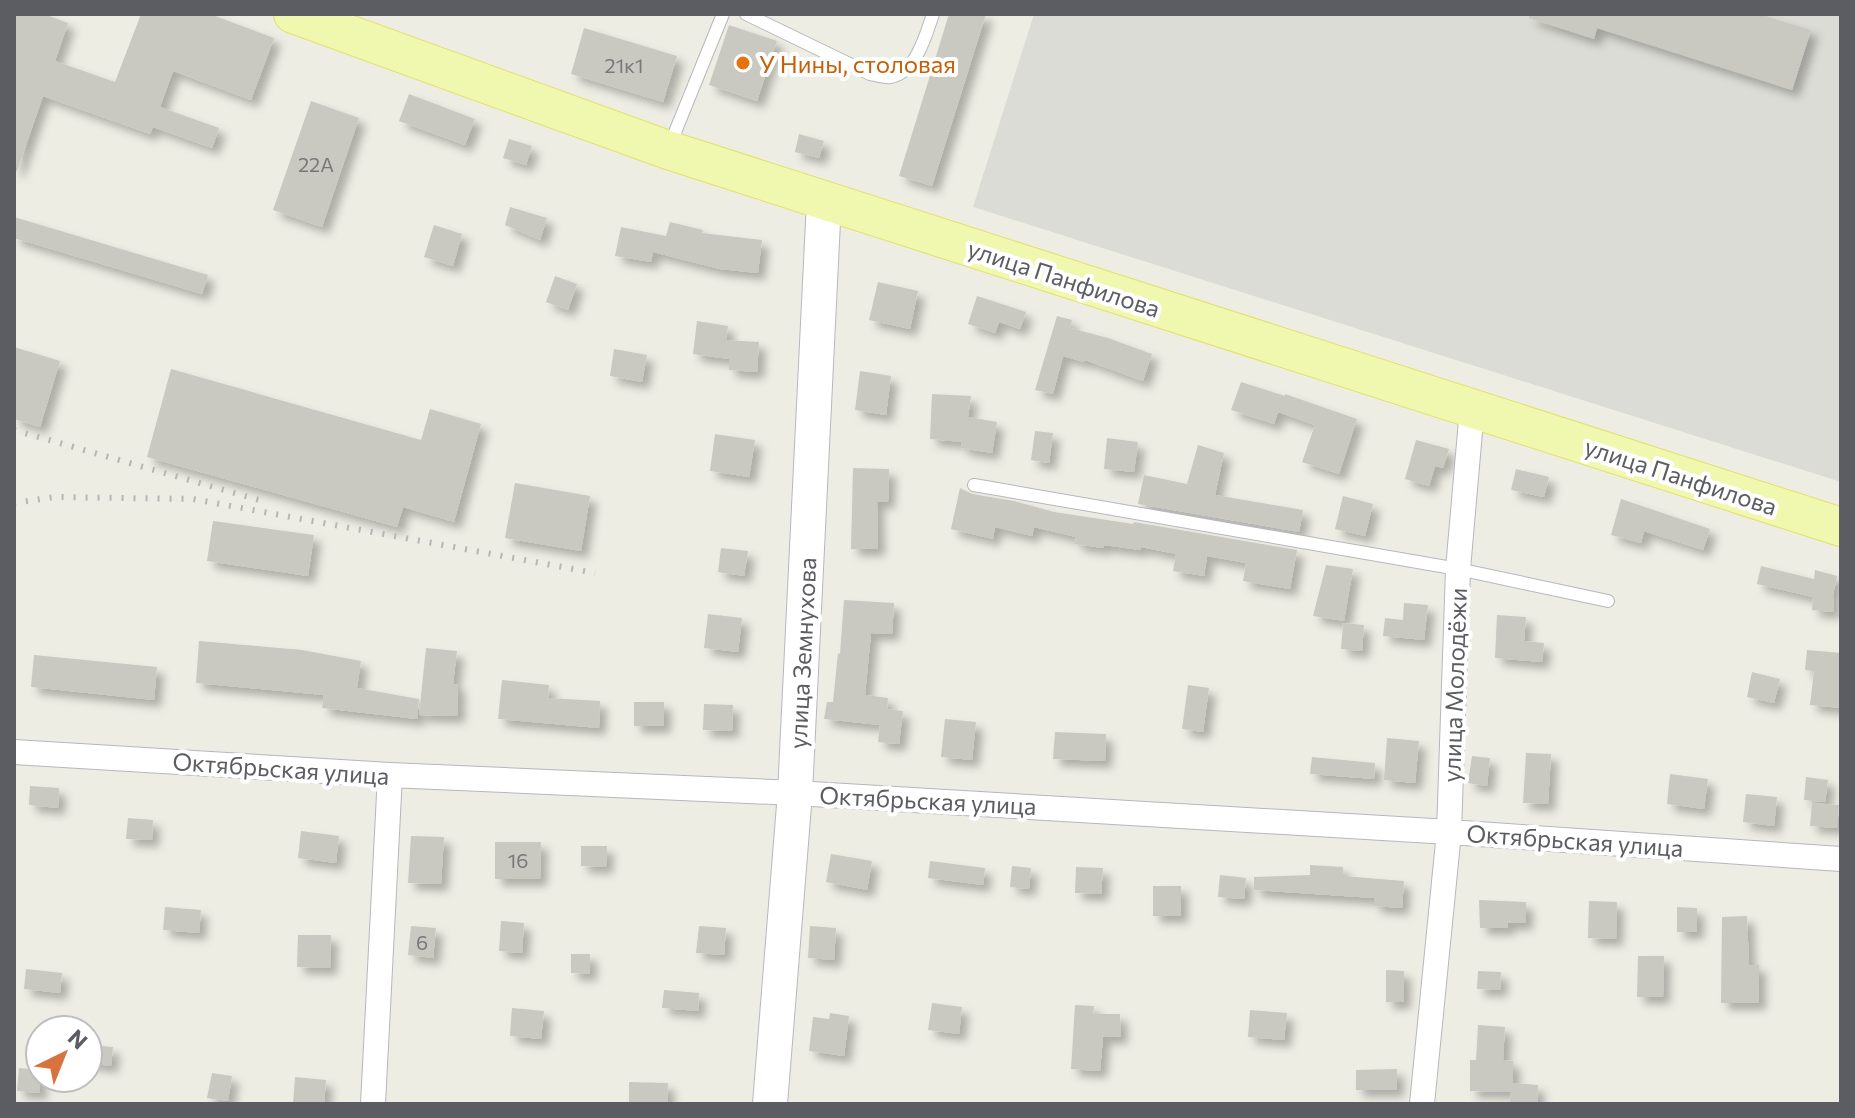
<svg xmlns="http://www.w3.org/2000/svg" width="1855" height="1118" viewBox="0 0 1855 1118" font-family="Commissioner,sans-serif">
<defs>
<filter id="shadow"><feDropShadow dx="7" dy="7" stdDeviation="4" flood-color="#0004"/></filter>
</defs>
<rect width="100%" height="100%" fill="#edede4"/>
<path fill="#dcdcd6" d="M1034,14H1841V482L973,207Z"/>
<path fill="#c9c8c1" filter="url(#shadow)" d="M14,14H44L68,23L55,61L115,82L141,14H210L274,38L251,100L173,71L160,107L219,128L212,148L153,127L150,134L43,96L17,171H14Z
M949,14H986L932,186L899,176Z
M1529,14H1759L1811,30L1792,90L1597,28L1594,39L1529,18Z
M729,25L777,41L757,101L709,85Z
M584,28L677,56L663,102L571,74Z
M409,94L475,119L465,145L399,121Z
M311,101L359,118L322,227L273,210Z
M799,134L824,141L819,158L795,152Z
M509,139L532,146L526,165L503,158Z
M510,207L547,218L540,240L505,225Z
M14,217L208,275L202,294L14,238Z
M670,222L703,230L702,233L762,240L758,273L720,269L653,252L651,262L615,256L621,227L666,236Z
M434,225L462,234L453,266L424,257Z
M555,276L577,284L568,310L546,302Z
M878,282L918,291L910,329L869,320Z
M977,296L1026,312L1020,329L999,322L995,333L968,324Z
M1057,316L1072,320L1070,328L1108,338L1152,354L1143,381L1085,360L1084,362L1063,356L1053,394L1035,390Z
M697,321L728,326L726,340L759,342L757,372L729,370V359L693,354Z
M14,347L60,361L40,427L14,419Z
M614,349L647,355L642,382L610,376Z
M171,369L421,440L430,409L481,424L454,522L403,507L397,527L147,457Z
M860,371L891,376L886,415L855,410Z
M1241,382L1285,396V394L1357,419L1339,474L1302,462L1315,425L1278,412L1274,424L1231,410Z
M932,394L971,396L968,417L997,422L992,453L961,448L962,442L930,439Z
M1035,431L1053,433L1049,463L1031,460Z
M715,434L755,440L749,477L710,471Z
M1107,438L1138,442L1134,472L1104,469Z
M1416,440L1449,449L1443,468L1435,466L1429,486L1405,479Z
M1198,445L1224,453L1215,495L1303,510L1299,532L1138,504L1144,475L1187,484Z
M853,468L889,469L888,502L877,501L878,549H851Z
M1516,469L1549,477L1544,497L1511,490Z
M515,483L590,496L581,551L505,538Z
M960,488L972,494L1014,501L1054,512L1133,524L1134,522L1297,550L1290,589L1243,581L1246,563L1207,556L1204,576L1173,571L1176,554L1141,547L1140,550L1104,545L1103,548L1075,544L1076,537L1034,527L1032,536L995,527L993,539L951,529Z
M1343,496L1373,504L1365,536L1335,529Z
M1621,499L1710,529L1703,550L1644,531L1641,543L1611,535Z
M213,521L314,535L308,576L207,561Z
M721,548L748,551L744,576L718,572Z
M1326,565L1353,569L1344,621L1313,616Z
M1761,566L1814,579L1815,570L1837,576L1833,595L1834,612L1812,610L1813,597L1757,584Z
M844,600L894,603L892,634L871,633L865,695L888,698L887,709L903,711L899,744L878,742L880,725L824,719L827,702H833L838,653L840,654Z
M1404,603L1428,605L1424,640L1383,636L1385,618L1403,620Z
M708,614L742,618L738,652L704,648Z
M1497,615L1526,617L1524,641L1544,643L1542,662L1495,658Z
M1343,623L1364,625L1362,651L1341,649Z
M199,641L302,650L361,661L357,688L419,699L417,719L322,708L324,695L196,683Z
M426,648L457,651L453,684H458V716L419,715Z
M1807,650L1841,653V708L1810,705L1814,671L1805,670Z
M34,655L157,667L154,700L31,687Z
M1752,672L1780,679L1774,703L1747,697Z
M502,680L549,685L548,698L600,701L599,728L498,719Z
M1188,685L1209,688L1203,732L1182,729Z
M634,702H664V726H634Z
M704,704L733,705L732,731L703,730Z
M945,719L976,722L972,760L941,757Z
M1055,732L1106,734L1105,761L1053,759Z
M1387,738L1419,741L1415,783L1384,780Z
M1526,753L1551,754L1548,804L1523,803Z
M1472,756L1490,758L1487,786L1468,783Z
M1312,757L1375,763L1374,779L1310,774Z
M1670,774L1708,779L1704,809L1667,804Z
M1806,777L1828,780L1825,802L1804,800Z
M30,786L59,788L58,808L29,805Z
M1746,794L1777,797L1774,826L1743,822Z
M1812,803L1839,805L1837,828L1810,826Z
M128,818L153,820L152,840L126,839Z
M301,831L339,836L336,863L298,858Z
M411,836L444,837L441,884L408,883Z
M495,842H541L540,879H495Z
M581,846H607L606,867L581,866Z
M831,854L872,861L867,890L826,882Z
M930,861L985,868L983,885L928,878Z
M1310,865L1343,867V876L1404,881L1402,908L1374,906V898L1254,890V877L1310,875Z
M1012,866L1031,868L1029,889L1010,887Z
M1076,867L1103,868L1101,894L1075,893Z
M1220,875L1246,878L1244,899L1218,897Z
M1153,886H1181V916H1153Z
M1479,900L1526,902V923H1508V928H1480Z
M1589,901L1617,902L1616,939L1588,938Z
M165,907L201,910L199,933L163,930Z
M1677,907L1697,908V932H1677Z
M1747,916L1749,965H1759V1003H1721L1722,917Z
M501,921L524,923L522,953L499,951Z
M411,926L436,928L433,958L408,955Z
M699,926L726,928L724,955L696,953Z
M810,926L836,928L834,960L808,958Z
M298,935H331L330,968L297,967Z
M571,954H590V974L571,973Z
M1638,956H1664L1663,997H1637Z
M26,969L62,973L60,993L24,989Z
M1386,970L1404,971V1002H1386Z
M1478,971L1501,972L1500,990L1477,989Z
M664,990L699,993L698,1011L662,1008Z
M932,1003L962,1007L959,1034L928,1030Z
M1075,1005L1094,1006L1093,1014H1120L1121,1037H1103L1100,1071L1071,1069Z
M512,1008L544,1011L541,1039L510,1036Z
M1250,1010L1287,1013L1284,1040L1248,1037Z
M830,1013L849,1016L844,1056L809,1051L813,1017L829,1019Z
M1478,1025L1505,1027L1503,1060L1513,1061V1083L1538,1085L1537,1104H1510L1511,1092L1470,1091V1060H1476Z
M88,1045L113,1047L111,1066L88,1063Z
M19,1068L40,1070V1093L17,1091Z
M1397,1069V1090H1356V1070Z
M212,1073L232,1076L228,1101L207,1098Z
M295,1077L326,1080L324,1104H293Z
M629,1082L668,1083L667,1104H629Z"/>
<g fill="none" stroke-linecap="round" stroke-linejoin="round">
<g stroke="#b6b7bd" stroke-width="14">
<path id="service" d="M746,14L870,74C876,75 884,78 890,77C916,73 926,35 933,14
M669,147L723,14
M974,485L1458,569L1608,601"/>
</g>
<g stroke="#b6b7bd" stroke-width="26">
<path id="minor" d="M14,752L390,775L795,793L1449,832L1841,859
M373,1104L390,775
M1422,1104L1449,832L1458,569L1472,409"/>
</g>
<g stroke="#b7b8bf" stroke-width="36">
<path id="secondary" d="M770,1104L795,793L824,201"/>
</g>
<g stroke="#e3e167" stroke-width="40">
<path id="primary" d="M293,14L668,150L1841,527"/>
</g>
<use href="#service" stroke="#fff" stroke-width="12"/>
<use href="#minor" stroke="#fff" stroke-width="24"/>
<use href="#secondary" stroke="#fff" stroke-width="34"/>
<use href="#primary" stroke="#f0f7af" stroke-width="38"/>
<path stroke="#b6b6b7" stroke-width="6" stroke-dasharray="2 10" stroke-linecap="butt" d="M14,430L266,502
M14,503L55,497L193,499L595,573"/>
</g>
<circle fill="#e8710a" stroke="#fff" stroke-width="3" cx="743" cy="63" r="8"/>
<g text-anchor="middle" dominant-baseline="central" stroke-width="8" stroke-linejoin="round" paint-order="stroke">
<g font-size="20" fill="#77787a">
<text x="624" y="65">21к1</text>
<text x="316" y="164">22А</text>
<text x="518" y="860">16</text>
<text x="422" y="942">6</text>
</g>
<g font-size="24" fill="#c56008" stroke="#fff" text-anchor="start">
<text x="759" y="63">У Нины, столовая</text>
</g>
<g font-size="24" fill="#5c5d63" stroke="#fff">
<text transform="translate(1064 278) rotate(18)">улица Панфилова</text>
<text transform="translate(1681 476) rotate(18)">улица Панфилова</text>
<text transform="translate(802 653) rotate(-87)">улица Земнухова</text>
<text transform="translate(1454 685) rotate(-88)">улица Молодёжи</text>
<text transform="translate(281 768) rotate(4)">Октябрьская улица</text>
<text transform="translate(928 800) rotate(3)">Октябрьская улица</text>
<text transform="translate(1575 840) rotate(4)">Октябрьская улица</text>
</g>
</g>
<rect width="1855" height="1118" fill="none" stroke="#5c5d63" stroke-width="32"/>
<g transform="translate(64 1054) rotate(43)"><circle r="38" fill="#ffffff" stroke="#bebec1" stroke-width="2"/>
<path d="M0-6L14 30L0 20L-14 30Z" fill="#d8733f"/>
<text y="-12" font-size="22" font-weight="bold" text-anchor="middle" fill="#5c5d63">N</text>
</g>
</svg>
